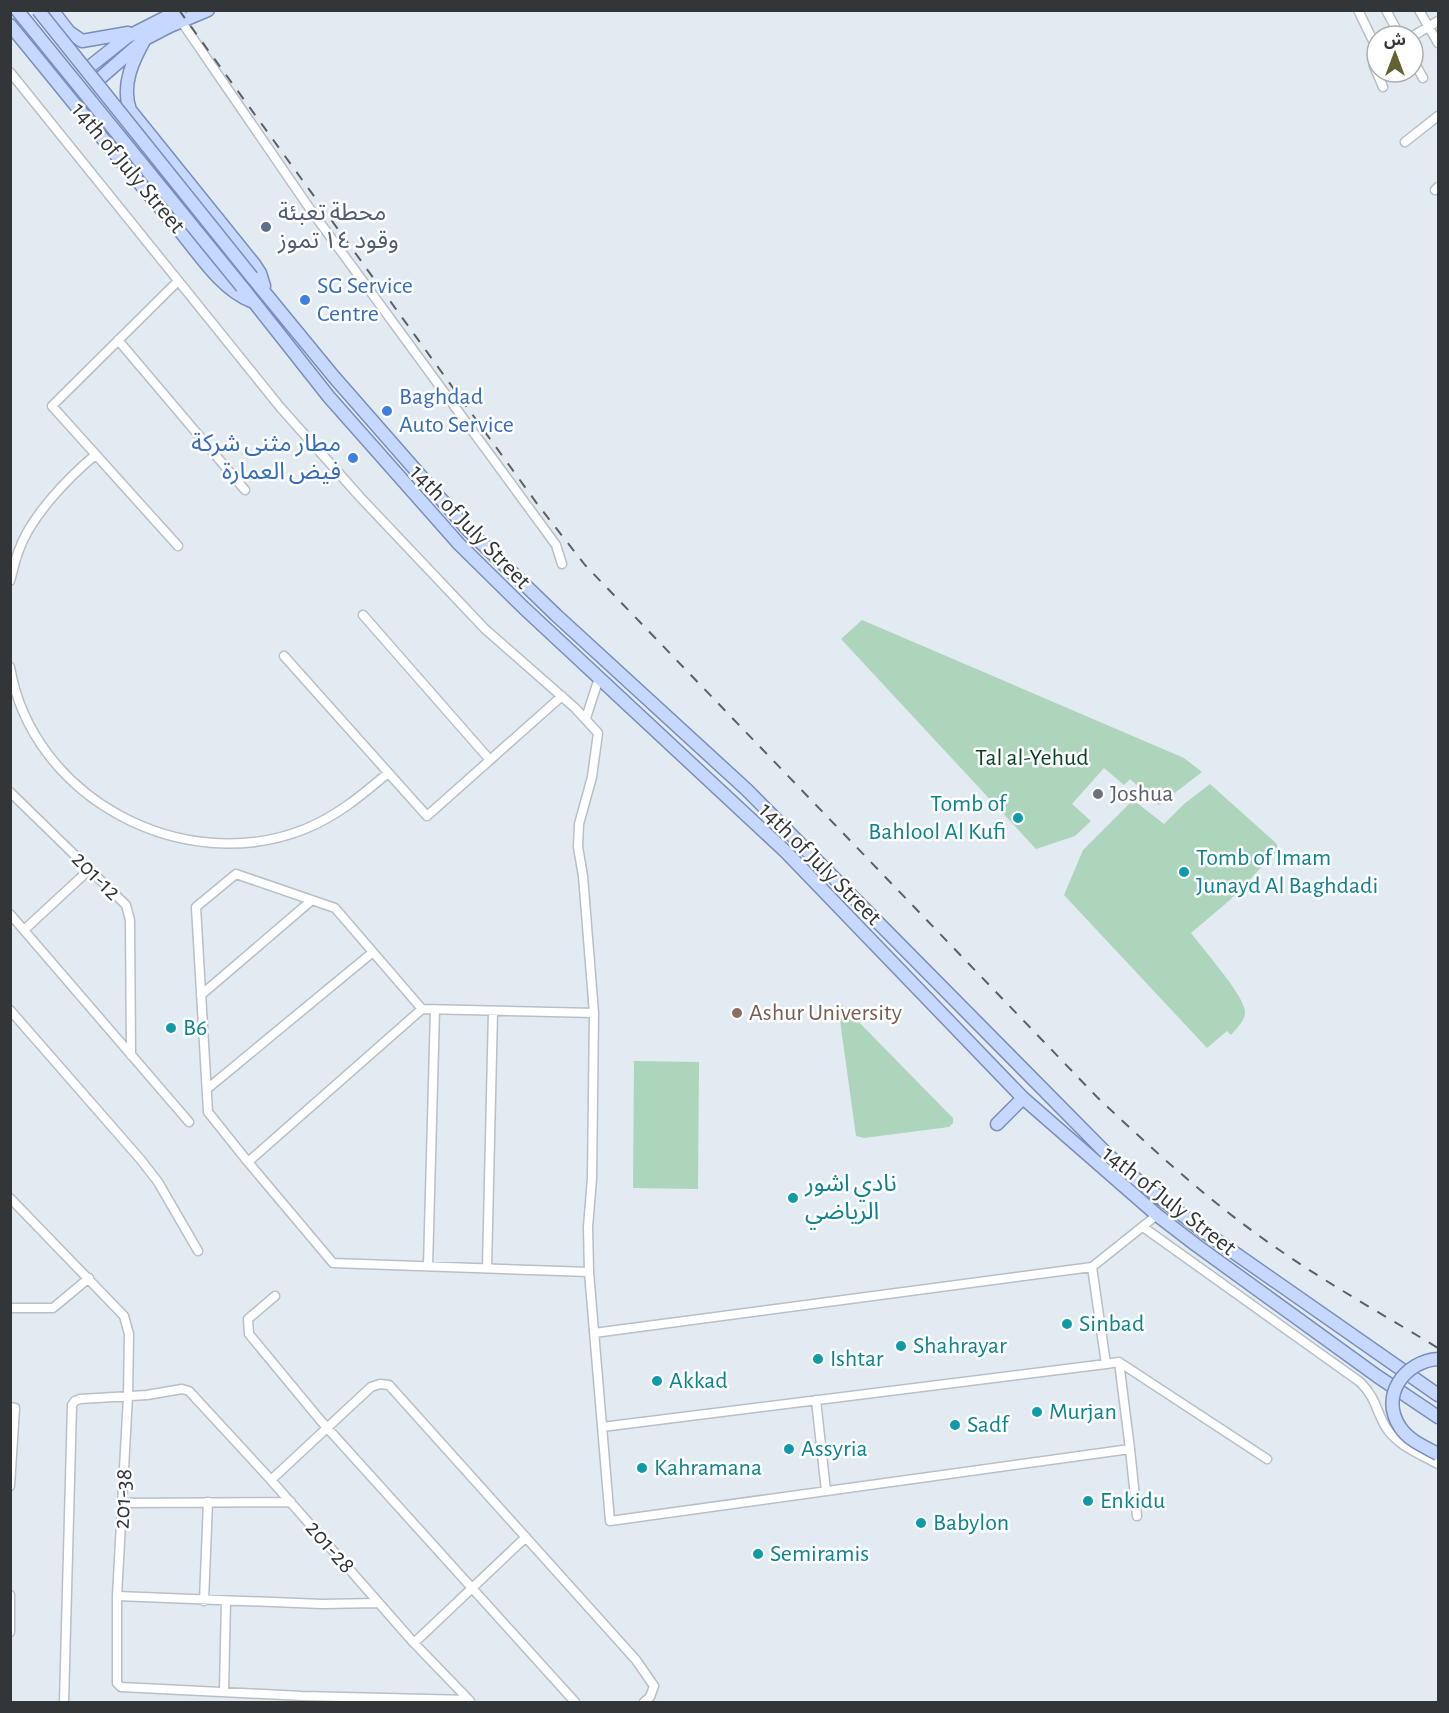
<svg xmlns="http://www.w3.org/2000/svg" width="1449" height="1713" viewBox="0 0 1449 1713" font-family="'Alegreya Sans','Noto Sans Arabic',sans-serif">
<rect width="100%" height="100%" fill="#e3ebf2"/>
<path fill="#acd5bb" d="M862,620L1184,758L1202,772L1159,805L1130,779L1124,785L1104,768L1072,804L1091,821L1075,836L1036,849L841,639Z
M1210,784L1277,844V851L1230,900L1191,933C1203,949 1243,994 1245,1011C1246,1020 1236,1029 1231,1035L1227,1031L1207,1048L1064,895L1083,850L1130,803H1137L1164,824L1184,804Z
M839,1005H842L953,1118V1123L949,1127L864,1138L856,1136L838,1006Z
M634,1061L699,1062L698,1189L633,1188Z"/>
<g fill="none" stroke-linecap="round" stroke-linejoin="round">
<g stroke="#b8bfc6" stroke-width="11">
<path id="minor" d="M1358,10L1377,49
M1386,10L1400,36
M1419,10L1438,43
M181,21L310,209L556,545L562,564
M1413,36L1438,21
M1377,55L1374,56V66L1383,87
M1413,60L1423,78
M10,72L280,407L360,497L485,629L575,708L598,733L592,777L579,824L578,847L583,876L594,1013L592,1178L588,1227L589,1272L610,1521L1130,1449L1137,1516
M1405,142L1438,116
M1435,190L1438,187
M178,281L52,406L178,546
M118,340L245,490
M10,581C13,571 15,560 19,550C31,516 68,478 94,456
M363,615L490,760
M284,656L427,816L562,696
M10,667C32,798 183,878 305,829C337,816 362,795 388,773
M586,718L599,678
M10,792L126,905L130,920L131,1055
M10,914L189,1122
M24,930L90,869
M201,995L312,900
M422,1009L335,908L236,874L196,907L208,1112L248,1162L333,1263L589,1272
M10,1010L141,1160L158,1182L198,1251
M207,1089L373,952
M248,1162L422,1009L594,1013
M10,1198L124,1316L129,1334L128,1396L117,1596V1683L121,1687L302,1696L469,1700
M1143,1227L1360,1382C1376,1398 1375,1408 1385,1426C1397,1446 1420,1454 1438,1464
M428,1266L435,1010
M487,1268L493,1011
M275,1296L248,1319L249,1334L321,1421L575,1702
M10,1308H53L89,1278
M594,1333L1092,1267L1157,1215
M1119,1362L1267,1459
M1106,1364L1119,1362L1130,1449
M816,1400L826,1491
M10,1407L15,1408L10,1486
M602,1427L1106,1364L1092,1267
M271,1480L371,1387L380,1384L389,1385L636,1660L654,1686L650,1697L644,1702
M123,1503L291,1502
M10,1595V1632
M117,1596L322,1604L379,1603
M204,1601L208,1502
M414,1643L526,1537
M224,1690L226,1601
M64,1702L72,1405L75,1401L80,1399L147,1395L182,1389L189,1391L271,1480L414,1643L470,1701"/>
</g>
<g stroke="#7a8eb9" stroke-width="15">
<path id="primary" d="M52,10L69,32L82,41L128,33
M10,25C67,94 122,164 180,231C200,255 221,289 251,301
M145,39C133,60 121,85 130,110L254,264L260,273L264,286
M88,68L127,37L180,10
M98,80L145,39L170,26L208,10
M252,277L334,377L468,530L556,615L747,790L1109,1156L1137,1180L1206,1233L1438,1395
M242,287L329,397L459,544L524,608L786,852L1023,1098L1157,1215L1196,1245L1377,1376L1438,1417
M997,1124L1023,1098"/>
</g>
<use href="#minor" stroke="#fff" stroke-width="8"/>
<use href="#primary" stroke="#c6d8fe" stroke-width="12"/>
<path stroke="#5c6064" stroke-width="2" stroke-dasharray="10 10" stroke-linecap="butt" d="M179,10L538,505L585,565L1097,1097C1153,1150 1211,1203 1275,1247C1328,1284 1384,1315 1438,1348"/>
<g stroke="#7a8eb9" stroke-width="15" stroke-linecap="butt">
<path id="primary-bridge" d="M17,10L242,287
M38,10L252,277
M1438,1359C1405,1361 1379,1396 1400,1427C1408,1440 1425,1447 1438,1454"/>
</g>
<use href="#primary-bridge" stroke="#c6d8fe" stroke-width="12"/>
</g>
<circle fill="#5c6f8a" stroke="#fff" stroke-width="2" cx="266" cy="227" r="6"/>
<g fill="#3f7fe0" stroke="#fff" stroke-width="2">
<circle cx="305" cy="300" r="6"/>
<circle cx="387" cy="411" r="6"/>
<circle cx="353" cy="458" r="6"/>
</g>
<circle fill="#6b7280" stroke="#fff" stroke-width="2" cx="1098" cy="794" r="6"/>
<g fill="#0f9aa8" stroke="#fff" stroke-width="2">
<circle cx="1018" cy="818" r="6"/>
<circle cx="1184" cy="872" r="6"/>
<circle cx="171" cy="1028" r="6"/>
<circle cx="793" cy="1198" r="6"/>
<circle cx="1067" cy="1324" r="6"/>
<circle cx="901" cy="1346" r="6"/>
<circle cx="818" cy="1359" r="6"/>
<circle cx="657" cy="1381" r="6"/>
<circle cx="1037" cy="1412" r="6"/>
<circle cx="955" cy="1425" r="6"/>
<circle cx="789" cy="1449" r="6"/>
<circle cx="642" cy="1468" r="6"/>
<circle cx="1088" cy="1501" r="6"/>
<circle cx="921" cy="1523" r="6"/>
<circle cx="758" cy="1554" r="6"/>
</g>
<circle fill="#8d6e63" stroke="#fff" stroke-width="2" cx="737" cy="1013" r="6"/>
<g text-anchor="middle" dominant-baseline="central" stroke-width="5" stroke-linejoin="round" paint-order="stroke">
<g font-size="24" fill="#333638" stroke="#fff">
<text transform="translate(128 168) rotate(50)">14th of July Street</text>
<text transform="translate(470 527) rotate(46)">14th of July Street</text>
<text transform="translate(820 864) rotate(45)">14th of July Street</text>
<text transform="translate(96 876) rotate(45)">201-12</text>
<text transform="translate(1169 1201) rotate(38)">14th of July Street</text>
<text transform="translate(123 1499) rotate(-87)">201-38</text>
<text transform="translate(330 1547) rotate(49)">201-28</text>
</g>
<g font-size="24" fill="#4e5e75" stroke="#fff" text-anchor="start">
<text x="278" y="213">محطة تعبئة<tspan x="278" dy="28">وقود ١٤ تموز</tspan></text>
</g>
<g font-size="24" fill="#366cbe" stroke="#fff" text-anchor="start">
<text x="317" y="286">SG Service<tspan x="317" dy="28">Centre</tspan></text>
<text x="399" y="397">Baghdad<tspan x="399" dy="28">Auto Service</tspan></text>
<text x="341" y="444" text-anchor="end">مطار مثنى شركة<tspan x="341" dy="28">فيض العمارة</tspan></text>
</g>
<g font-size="24" fill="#0b4429" stroke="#fff">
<text x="1032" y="758">Tal al-Yehud</text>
</g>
<g font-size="24" fill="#5b616d" stroke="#fff" text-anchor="start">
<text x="1110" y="794">Joshua</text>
</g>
<g font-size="24" fill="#0d838f" stroke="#fff" text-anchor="start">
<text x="1006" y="804" text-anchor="end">Tomb of<tspan x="1006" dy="28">Bahlool Al Kufi</tspan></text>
<text x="1196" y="858">Tomb of Imam<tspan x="1196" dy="28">Junayd Al Baghdadi</tspan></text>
<text x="183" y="1028">B6</text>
<text x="805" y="1184">نادي اشور<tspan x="805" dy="28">الرياضي</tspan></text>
<text x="1079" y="1324">Sinbad</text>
<text x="913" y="1346">Shahrayar</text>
<text x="830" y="1359">Ishtar</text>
<text x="669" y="1381">Akkad</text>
<text x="1049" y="1412">Murjan</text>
<text x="967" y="1425">Sadf</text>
<text x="801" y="1449">Assyria</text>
<text x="654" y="1468">Kahramana</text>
<text x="1100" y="1501">Enkidu</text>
<text x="933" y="1523">Babylon</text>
<text x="770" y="1554">Semiramis</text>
</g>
<g font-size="24" fill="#785e54" stroke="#fff" text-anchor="start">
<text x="749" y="1013">Ashur University</text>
</g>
</g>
<rect width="1449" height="1713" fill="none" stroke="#333638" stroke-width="24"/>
<g transform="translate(1395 54)"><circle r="28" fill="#ffffff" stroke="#adafaf" stroke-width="1.5"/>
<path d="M0-4.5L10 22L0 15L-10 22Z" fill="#61622f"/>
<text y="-9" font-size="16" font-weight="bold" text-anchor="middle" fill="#333638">ش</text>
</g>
</svg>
